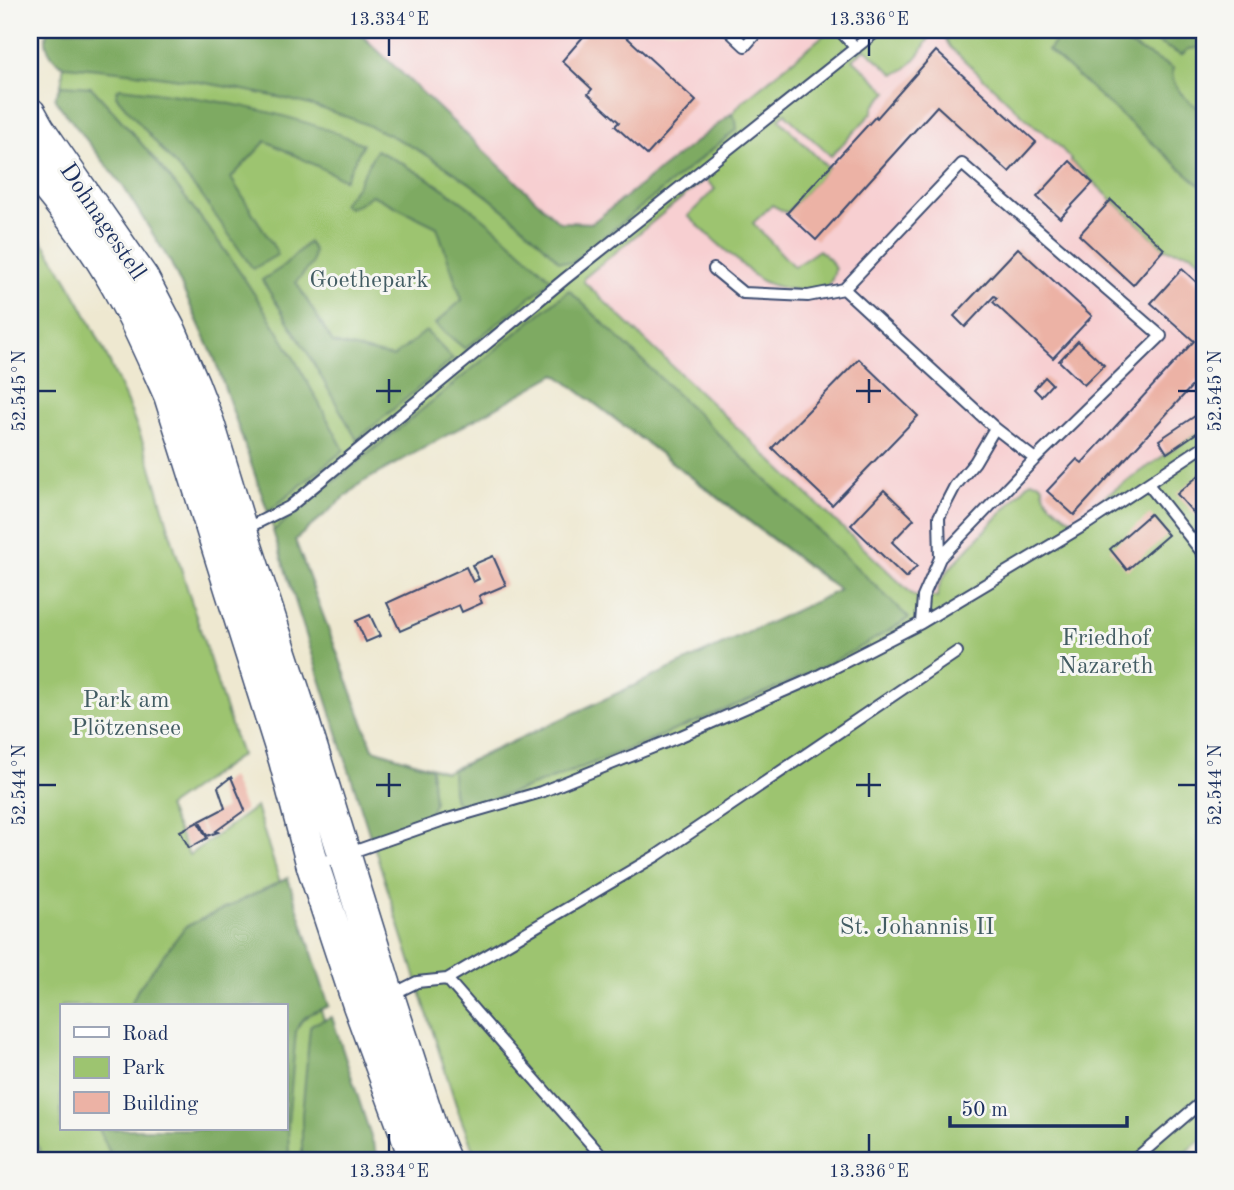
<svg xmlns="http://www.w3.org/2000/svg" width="1234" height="1190" viewBox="0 0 1234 1190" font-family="'Old Standard TT',serif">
<rect width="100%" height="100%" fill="#f6f6f2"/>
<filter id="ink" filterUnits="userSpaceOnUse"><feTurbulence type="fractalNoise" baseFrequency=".0143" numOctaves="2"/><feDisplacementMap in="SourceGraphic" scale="14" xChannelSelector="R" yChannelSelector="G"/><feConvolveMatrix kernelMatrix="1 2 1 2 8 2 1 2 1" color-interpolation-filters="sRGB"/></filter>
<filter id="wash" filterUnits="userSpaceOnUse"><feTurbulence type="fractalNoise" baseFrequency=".00686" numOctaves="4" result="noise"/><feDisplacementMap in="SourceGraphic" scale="28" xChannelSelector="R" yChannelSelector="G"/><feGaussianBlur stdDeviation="1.57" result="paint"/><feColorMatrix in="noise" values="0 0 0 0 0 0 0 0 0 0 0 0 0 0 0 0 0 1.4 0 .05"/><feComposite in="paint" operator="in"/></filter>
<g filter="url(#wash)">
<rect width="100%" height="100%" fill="#eee8d0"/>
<path fill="#f7cfd1" d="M356,30H830L741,103L731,114L592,223L559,222Z
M888,30H963L1204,253V436L1095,509L937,597L914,596L584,281V277Z"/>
<path fill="#9dc470" stroke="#5c7a67" stroke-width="2" fill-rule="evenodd" d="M356,30L559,222L592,223L731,115L741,103L830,30H1204V265L1191,253L1164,249L1071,161V159C1060,148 1050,134 1035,127L950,47L945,38L935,34C926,39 926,44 921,52C914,61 905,72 894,74L865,49L853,59L888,92L874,106L872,113L831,156L787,116L786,113L779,119L826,166L830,167L787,213L772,205L753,223L794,267L819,250L830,260L835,269C832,284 826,292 810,291C793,291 777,288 762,281C753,276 745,267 737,260C720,246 704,231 688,216L715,189L705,179L584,278V282L914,596L937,597C938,585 943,577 950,568L1031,481L1038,482L1043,486C1042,501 1059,510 1070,519H1075L1095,503L1204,428V1137L1177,1160H477L458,1111L268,512L214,357L171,263L123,186L56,101C62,86 64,74 63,58ZM556,374L840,591L446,772L373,749L295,540L361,483Z
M30,224C77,287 116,371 144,445C156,480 165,517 176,552C197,620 218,688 241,755L167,807L189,855L256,807L369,1160H42L39,1149L30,1135ZM61,1006H285V1129H61Z"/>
<path fill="#7eaa62" stroke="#4c6c60" stroke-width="2" d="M48,30H356L559,222L592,223L731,114L736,120L737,129L572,263L559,261C504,204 439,155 365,124C329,109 291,99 253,92C190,79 128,71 64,66C50,59 42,44 48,30Z
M1065,30H1102L1173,68C1169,87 1189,103 1204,111V189L1048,50Z
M1134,30H1204V47L1189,49L1181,55Z
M62,85L91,87C160,161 223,242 276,328C301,368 322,409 344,450L268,512L214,357L171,263L123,186L56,101L55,97Z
M120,88C203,97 287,110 363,144L345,180L266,141L231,178L277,252V255L253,269L201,195L116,96L117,90Z
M376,150C446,183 497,227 552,280L465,349L435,324L462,300L437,227L372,195L357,205L349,208L342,204L357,186Z
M308,242L314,250L312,264L296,282L333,343L393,357L426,331L453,359L357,440L307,352L262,280L284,266Z
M569,290L909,618C841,663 765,693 690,724C616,754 543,785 466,807L455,801L453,792L452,770L840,590L556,374L361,483L295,540L373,749L431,768L434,803L428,818L370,836L273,531Z
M288,878L329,1006C314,1012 302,1015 296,1031L288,1123L289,1160H113L99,1129H285V1006H130L138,989L185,927Z
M332,1017L373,1143L380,1160H302V1114L310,1027L312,1024Z"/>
<g id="blocks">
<path fill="#ecb2a5" d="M589,30H619L696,101L647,155L615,126L619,122L588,94L592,89L562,61Z
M936,51L1036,142L1009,172L937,106L816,240L787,213L876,116L877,118Z
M1070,161L1093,183L1060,218L1037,197Z
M1111,200L1164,249L1133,285L1079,235Z
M1018,248L1092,316L1053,358L993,302L997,298L994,296L965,327L954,316Z
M1182,269L1204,289V373L1074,515L1047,491L1077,459L1082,463L1194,341L1151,303Z
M1078,341L1104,365L1084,385L1059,361Z
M859,359L918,416L832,505L772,448Z
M1045,377L1052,384L1041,396L1034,389Z
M1204,410V428L1167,453L1159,440Z
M1204,471V511L1197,517L1177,494Z
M884,490L914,519L892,542L917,566L906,578L851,525Z
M1150,514L1168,535L1127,570L1110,549Z
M493,556L506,585L485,594V593L479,596L482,603L462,612L459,605L400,631L387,603L466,567L473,582L479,579L472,565Z
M370,615L380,636L366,642L356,621Z
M231,777L245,810L216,831L218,832L207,836L200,821L225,808L218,787Z
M198,822L207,838L189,848L180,831Z"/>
</g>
</g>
<g filter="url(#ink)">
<use href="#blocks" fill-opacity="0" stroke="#3b4b6f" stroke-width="2"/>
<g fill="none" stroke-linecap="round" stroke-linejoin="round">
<g stroke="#3b4b6f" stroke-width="14">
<path id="lane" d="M728,30L745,46L759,30
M839,30L856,48
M714,269L743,293L808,296L844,289
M1148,484L1204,555
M243,530L289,507L566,278L878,30
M940,558L939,517L955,486L975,462L995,428
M921,623L923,597L940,558L1035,459L1161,336L962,164L844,289L995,428L1035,459
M315,865L441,821L541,792L681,736L814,678L921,623L1088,523L1204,446
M447,979L605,1160
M391,995L417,982L447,979L656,856L957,652
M1134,1160L1204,1100"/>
</g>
<g stroke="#3b4b6f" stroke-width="35">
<path id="secondary" d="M30,114L39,130L142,278L171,333L193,384L208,423L241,531L299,708L388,996L431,1129L444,1160
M30,165C54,196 81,226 102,260C129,302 149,349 170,395L285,760L313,866L359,1005L416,1160"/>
</g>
<use href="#lane" stroke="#fff" stroke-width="10"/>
<use href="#secondary" stroke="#fff" stroke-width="32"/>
</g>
</g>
<path fill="none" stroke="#1b2f5e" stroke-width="2.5" d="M389,38V56M869,38V56M389,379V403M869,379V403M38,391H56M376,391H401M856,391H881M1178,391H1196M389,773V797M869,773V797M38,785H56M376,785H401M856,785H881M1178,785H1196M389,1134V1152M869,1134V1152"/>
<g text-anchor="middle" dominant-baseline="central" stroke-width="6" stroke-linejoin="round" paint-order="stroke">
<g font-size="24" fill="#1b2f5e" stroke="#f6f6f2">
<text transform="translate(102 222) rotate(56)">Dohnagestell</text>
</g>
<g font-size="24" fill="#425c63" stroke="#f6f6f2">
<text x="369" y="281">Goethepark</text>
<text x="1106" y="639">Friedhof<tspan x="1106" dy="28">Nazareth</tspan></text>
<text x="126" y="701">Park am<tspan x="126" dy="28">Plötzensee</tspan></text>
<text x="917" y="928">St. Johannis II</text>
</g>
</g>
<rect width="1234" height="1190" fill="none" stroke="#f6f6f2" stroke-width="77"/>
<rect x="60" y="1004" width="228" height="126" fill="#f6f6f2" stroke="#9ea6b7" stroke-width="2"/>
<rect x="74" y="1027" width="35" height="10" fill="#ffffff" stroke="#9ea6b7" stroke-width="2"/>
<text x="122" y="1040" font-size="21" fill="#1b2f5e">Road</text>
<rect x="74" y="1057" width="35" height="21" fill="#9dc470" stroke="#9ea6b7" stroke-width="2"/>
<text x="122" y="1074" font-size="21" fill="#1b2f5e">Park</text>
<rect x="74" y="1092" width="35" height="21" fill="#ecb2a5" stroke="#9ea6b7" stroke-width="2"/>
<text x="122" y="1110" font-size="21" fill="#1b2f5e">Building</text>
<path d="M950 1116v10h177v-10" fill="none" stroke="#1b2f5e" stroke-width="3.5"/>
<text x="961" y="1116" font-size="21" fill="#1b2f5e" stroke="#f6f6f2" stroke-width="5" paint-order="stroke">50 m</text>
<rect x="38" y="38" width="1158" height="1114" fill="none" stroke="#1b2f5e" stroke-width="2.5"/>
<g font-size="18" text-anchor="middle" fill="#1b2f5e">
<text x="389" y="25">13.334°E</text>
<text x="869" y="25">13.336°E</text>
<text transform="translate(19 391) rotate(-90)" y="6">52.545°N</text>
<text transform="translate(1215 391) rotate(-90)" y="6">52.545°N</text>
<text transform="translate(19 785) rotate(-90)" y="6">52.544°N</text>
<text transform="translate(1215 785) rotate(-90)" y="6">52.544°N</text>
<text x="389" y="1177">13.334°E</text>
<text x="869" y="1177">13.336°E</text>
</g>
</svg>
